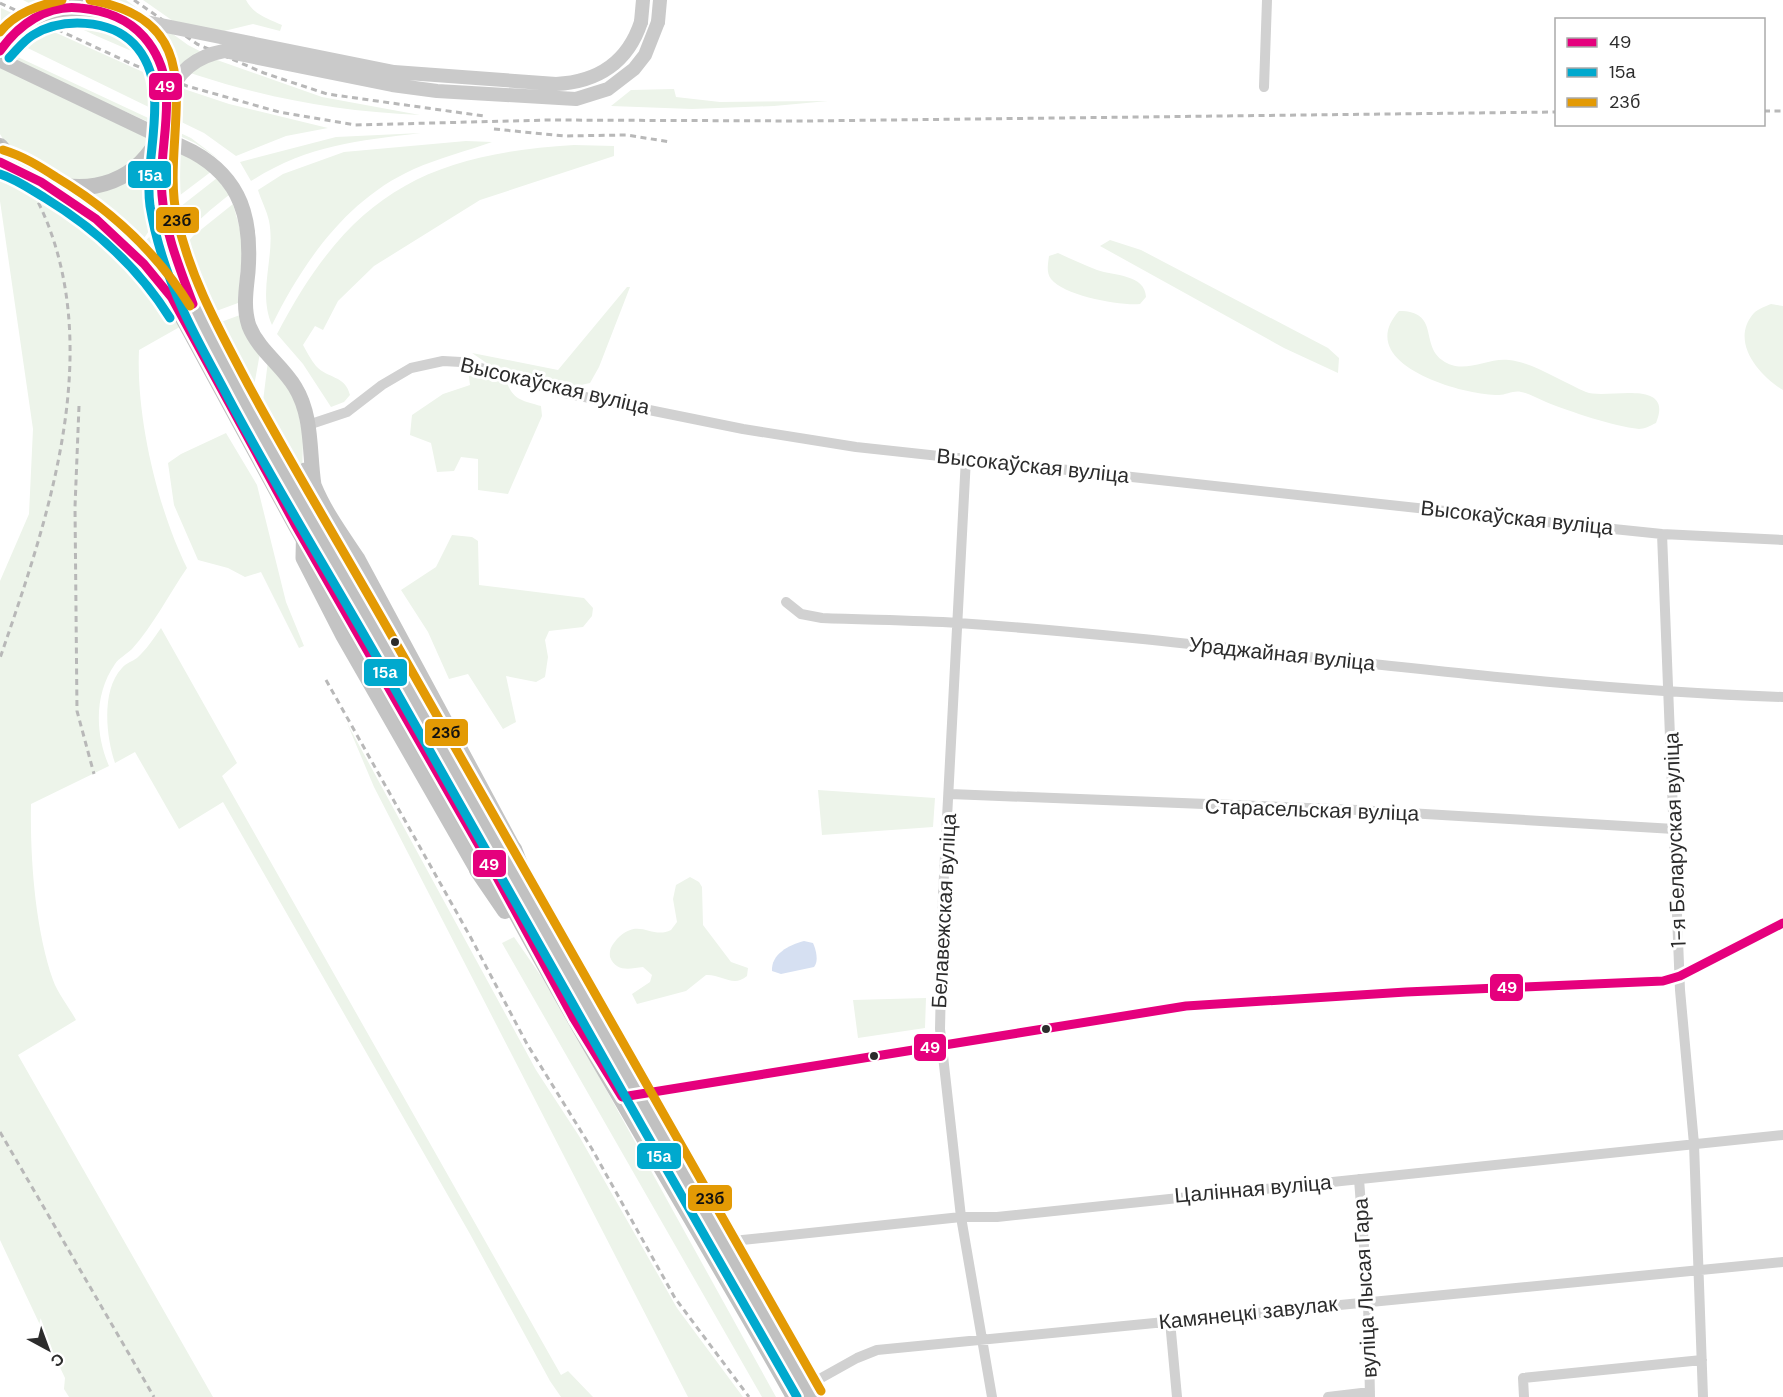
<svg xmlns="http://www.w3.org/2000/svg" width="1783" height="1397" viewBox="0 0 1783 1397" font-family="'DM Sans',sans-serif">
<rect width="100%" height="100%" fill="#fff"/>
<path fill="#edf4ea" d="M23,0H126L188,45L217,60L322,97L420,115C271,109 154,68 23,0Z
M143,0H246C253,14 268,19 282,25L280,31L253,24L224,31L211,29L173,21Z
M1,8L163,81V114L1,35Z
M5,51L191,138L220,160L195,143L0,55Z
M0,66L181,151L212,171L167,205L133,254L171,214L217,178L229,195C193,223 179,239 156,279L193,236L233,204L243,240L238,303L192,320L139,350C136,417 157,507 187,568C169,594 153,626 132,649C127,654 119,658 115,664C94,694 95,734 109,766L31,804C30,858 35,928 53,980C58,994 69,1007 76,1020L18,1055L213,1397H69L64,1389L65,1378L0,1240V581L29,514L33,429L0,201V146L26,177L0,134Z
M178,87L229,104L328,128L286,136L236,156L204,133L171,117Z
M674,89L676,97L720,102L828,101L774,106L692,109L611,106L631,90Z
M421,133C356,141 308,145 251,181L240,162L336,137Z
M466,141L492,142C467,151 439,158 414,169C347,199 303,262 272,325C257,291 276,256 269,221C267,211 261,200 258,190L283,174L344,152Z
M574,145L614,146V156L480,200L374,266L338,301L323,330L315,326L303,345C307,352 311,360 316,366C328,379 345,375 350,395L344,402L331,407L303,364L277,334C348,198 421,154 574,145Z
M1110,240L1141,250L1328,348L1339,358L1338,373L1284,348L1100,246Z
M1058,253C1071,259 1084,265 1097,270C1114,276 1145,274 1146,297L1140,304C1121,306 1064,296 1051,279C1046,272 1048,264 1049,256Z
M627,287H630L599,367L590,383L572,387L550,382L488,364L472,353L558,370Z
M1771,304L1783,306V390C1759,376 1729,341 1754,313C1758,309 1766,306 1771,304Z
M1399,311C1440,311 1420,344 1442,360C1463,376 1487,357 1509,360C1532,362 1564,383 1586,392C1606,400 1675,377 1656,423C1650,426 1644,429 1639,429C1613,426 1571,412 1546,402C1538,399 1529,393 1521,392C1514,390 1506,395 1499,395C1460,395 1352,363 1399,311Z
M240,315L260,353L251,403L210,326Z
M268,361L295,397L303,437L302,482L299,485L261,417Z
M468,370L506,379C511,399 522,401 541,406L542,416L508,494L478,490V459L461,457L454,471L437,472L431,443L410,435L412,415L443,394L470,385Z
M226,433L257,485L286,602L304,646L299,648L261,572L245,577L228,568L198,560L174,505L168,463L181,454Z
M452,535L472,537L478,541L479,585L584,598L593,608L592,616L583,627L549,631L545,640L548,657L545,677L536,682L506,676L516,722L503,729L468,674L449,679L428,632L401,590L436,567Z
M161,628L237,763L222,776L561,1375L568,1371L593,1397H561L550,1381L470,1234L223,802L179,829L135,752L115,763C106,737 101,690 122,668C126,663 133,661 137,658C146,650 154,638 161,628Z
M347,723L536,1070L579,1136L677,1308L743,1397H688L374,787Z
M818,790L935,798L933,827L822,835Z
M690,877L699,882L702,887L703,925L731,962L748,968L747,976C733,988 722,974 706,975L686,991L637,1004L632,994L650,982L652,975L643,967C629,969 616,972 610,957C609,949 612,945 617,939C639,916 651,940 671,930L677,922L673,899L676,885Z
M514,937L543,979L592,1064L776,1397H762L502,943Z
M926,998L925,1028L858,1038L853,1000Z"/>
<path fill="#d6e0f2" d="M804,941L813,943C816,950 819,961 814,967L781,974L772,971C771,954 789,945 804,941Z"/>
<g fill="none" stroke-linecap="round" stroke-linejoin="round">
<path stroke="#d1d1d1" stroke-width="10" d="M1264,87L1267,0
M308,425L347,412L382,385L411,368L443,361L461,362L565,393L743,429L856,447L1565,524L1662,534L1783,540
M966,458L943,894L940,1029L961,1217L992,1397
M1662,534L1680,990L1694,1144L1703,1397
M786,602L801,614L822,618C868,620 913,620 958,623C1234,642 1507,688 1783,697
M950,794L1358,810L1674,829
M632,1095L1186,1006L1406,992L1663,981L1680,976L1783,923
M1359,1179L1368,1300L1370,1397
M723,1242L961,1217H997L1783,1135
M1170,1321L1177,1397
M805,1387L857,1358L877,1350L1783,1262
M1328,1397L1370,1392
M1524,1397L1523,1378L1702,1360"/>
<path stroke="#cacaca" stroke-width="14" d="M641,22L643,0
M658,22L660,0"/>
<path stroke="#c4c4c4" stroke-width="15" d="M0,60L193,152C242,179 252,220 248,272C246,291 243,308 249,326C259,351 282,365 295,387C313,416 309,453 314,485C325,512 342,535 358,559L514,849
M305,470L303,558L343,636L477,870"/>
<path stroke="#c1c1c1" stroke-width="16" d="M76,0L121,17
M0,146L17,166
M514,849L533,898
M505,863L811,1397
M477,870L505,911
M493,870C587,1049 695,1220 794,1397"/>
<path stroke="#b8b8b8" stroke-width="3" stroke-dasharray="6 4.5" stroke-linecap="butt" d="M134,0L197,44L264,73L327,94L484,116
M0,3L132,64L187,86L279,112L355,125L549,120L805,121L1556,112
M1764,111H1783
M494,129L564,136L627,135L670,142
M0,140C19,168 37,195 49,227C101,366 46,525 0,658
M79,406L75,507L77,711L94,774
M326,680L471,938L527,1044L592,1149L675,1298L749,1397
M0,1132L154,1397"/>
<path stroke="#cacaca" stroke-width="14" d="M121,17L394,72L556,84C598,82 628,62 641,22
M168,98C177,71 197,56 224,51L392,85L437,91L576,99L608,89L634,69L645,55L658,22"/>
<path stroke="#c1c1c1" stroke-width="16" d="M0,51C22,15 58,5 98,9
M165,122L160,165L162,200L170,242L199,317L308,520L356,597L505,863
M17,166C129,241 230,97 121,17
M36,179C91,211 135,247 172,298L296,526L493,870"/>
<g stroke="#fff" stroke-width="14">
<path id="bus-1" d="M0,51C18,25 47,4 80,8C104,10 128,19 144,37C185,84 157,140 162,195C165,233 180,269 193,304
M0,162L41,182L96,219L144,264L172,298L296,526L493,870L574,1019L622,1097L1186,1006L1406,992L1663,981L1680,976L1783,923"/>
</g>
<g stroke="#fff" stroke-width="14">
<path id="bus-2" d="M9,58C17,50 23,41 33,35C62,17 110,19 134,44C174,86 143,155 150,206C156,242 168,277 183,310C197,341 214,370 229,399C278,491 332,578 383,668C521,912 657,1155 797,1397
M0,174C16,179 30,189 45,198C96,229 138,267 170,318"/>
</g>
<g stroke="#fff" stroke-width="14">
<path id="bus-3" d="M90,0C222,23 158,132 177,218C190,279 221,333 250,388C299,478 352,565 402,654C542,900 680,1147 821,1391
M0,32C15,13 39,5 62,0
M3,150C23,156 39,166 56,177C111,210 156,251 190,306"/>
</g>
<use href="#bus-1" stroke="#e5007d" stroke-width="9"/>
<use href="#bus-2" stroke="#00a9ce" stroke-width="9"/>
<use href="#bus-3" stroke="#e39a04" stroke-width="9"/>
</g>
<g fill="#2c2c2c" stroke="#fff" stroke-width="2">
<circle cx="395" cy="642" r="5"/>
<circle cx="1046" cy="1029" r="5"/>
<circle cx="874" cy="1056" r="5"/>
</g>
<g text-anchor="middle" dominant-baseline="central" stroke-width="6" stroke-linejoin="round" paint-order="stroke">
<g font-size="21" fill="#2c2c2c" stroke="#fff">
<text transform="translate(555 386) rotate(13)">Высокаўская вуліца</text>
<text transform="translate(1033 466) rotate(6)">Высокаўская вуліца</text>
<text transform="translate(1517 518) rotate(6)">Высокаўская вуліца</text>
<text transform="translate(1282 654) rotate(6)">Ураджайная вуліца</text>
<text transform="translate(1312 810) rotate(2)">Старасельская вуліца</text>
<text transform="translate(1675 840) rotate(-92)">1-я Беларуская вуліца</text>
<text transform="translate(944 911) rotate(-87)">Белавежская вуліца</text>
<text transform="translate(1253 1189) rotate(-5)">Цалінная вуліца</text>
<text transform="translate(1365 1288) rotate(-93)">вуліца Лысая Гара</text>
<text transform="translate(1248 1313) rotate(-6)">Камянецкі завулак</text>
</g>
</g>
<g stroke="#fff" stroke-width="2">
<rect x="148" y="72" width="35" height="29" rx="6" fill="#e5007d"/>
<rect x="127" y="160" width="45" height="29" rx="6" fill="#00a9ce"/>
<rect x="155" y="206" width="45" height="28" rx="6" fill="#e39a04"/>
<rect x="363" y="658" width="45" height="29" rx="6" fill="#00a9ce"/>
<rect x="424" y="718" width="45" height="29" rx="6" fill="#e39a04"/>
<rect x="472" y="849" width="35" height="29" rx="6" fill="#e5007d"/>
<rect x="1489" y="973" width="35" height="29" rx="6" fill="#e5007d"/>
<rect x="913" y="1033" width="34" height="29" rx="6" fill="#e5007d"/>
<rect x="636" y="1142" width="46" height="28" rx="6" fill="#00a9ce"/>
<rect x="687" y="1184" width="46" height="28" rx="6" fill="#e39a04"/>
</g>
<g font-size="16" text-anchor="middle" font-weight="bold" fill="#fff">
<text x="165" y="92">49</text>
<text x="150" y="181">15а</text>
<text x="385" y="678">15а</text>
<text x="489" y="870">49</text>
<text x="1507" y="993">49</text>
<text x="930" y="1053">49</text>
<text x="659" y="1162">15а</text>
</g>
<g font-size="16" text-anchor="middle" font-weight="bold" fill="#111">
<text x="177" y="226">23б</text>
<text x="446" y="738">23б</text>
<text x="710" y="1204">23б</text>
</g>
<rect x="1555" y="18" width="210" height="108" fill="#ffffff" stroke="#ababab" stroke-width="1.5"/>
<rect x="1567" y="38" width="30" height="9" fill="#e5007d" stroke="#ababab" stroke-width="1.5"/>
<text x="1609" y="48" font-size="18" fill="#2c2c2c">49</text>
<rect x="1567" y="68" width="30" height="9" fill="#00a9ce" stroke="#ababab" stroke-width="1.5"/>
<text x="1609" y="78" font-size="18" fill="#2c2c2c">15а</text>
<rect x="1567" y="98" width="30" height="9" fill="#e39a04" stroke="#ababab" stroke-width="1.5"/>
<text x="1609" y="108" font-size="18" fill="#2c2c2c">23б</text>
<g transform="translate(48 1349) rotate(139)" stroke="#ffffff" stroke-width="4.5" paint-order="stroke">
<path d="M0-4.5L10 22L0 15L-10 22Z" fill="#2c2c2c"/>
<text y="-9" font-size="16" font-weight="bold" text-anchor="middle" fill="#2c2c2c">С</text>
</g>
</svg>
